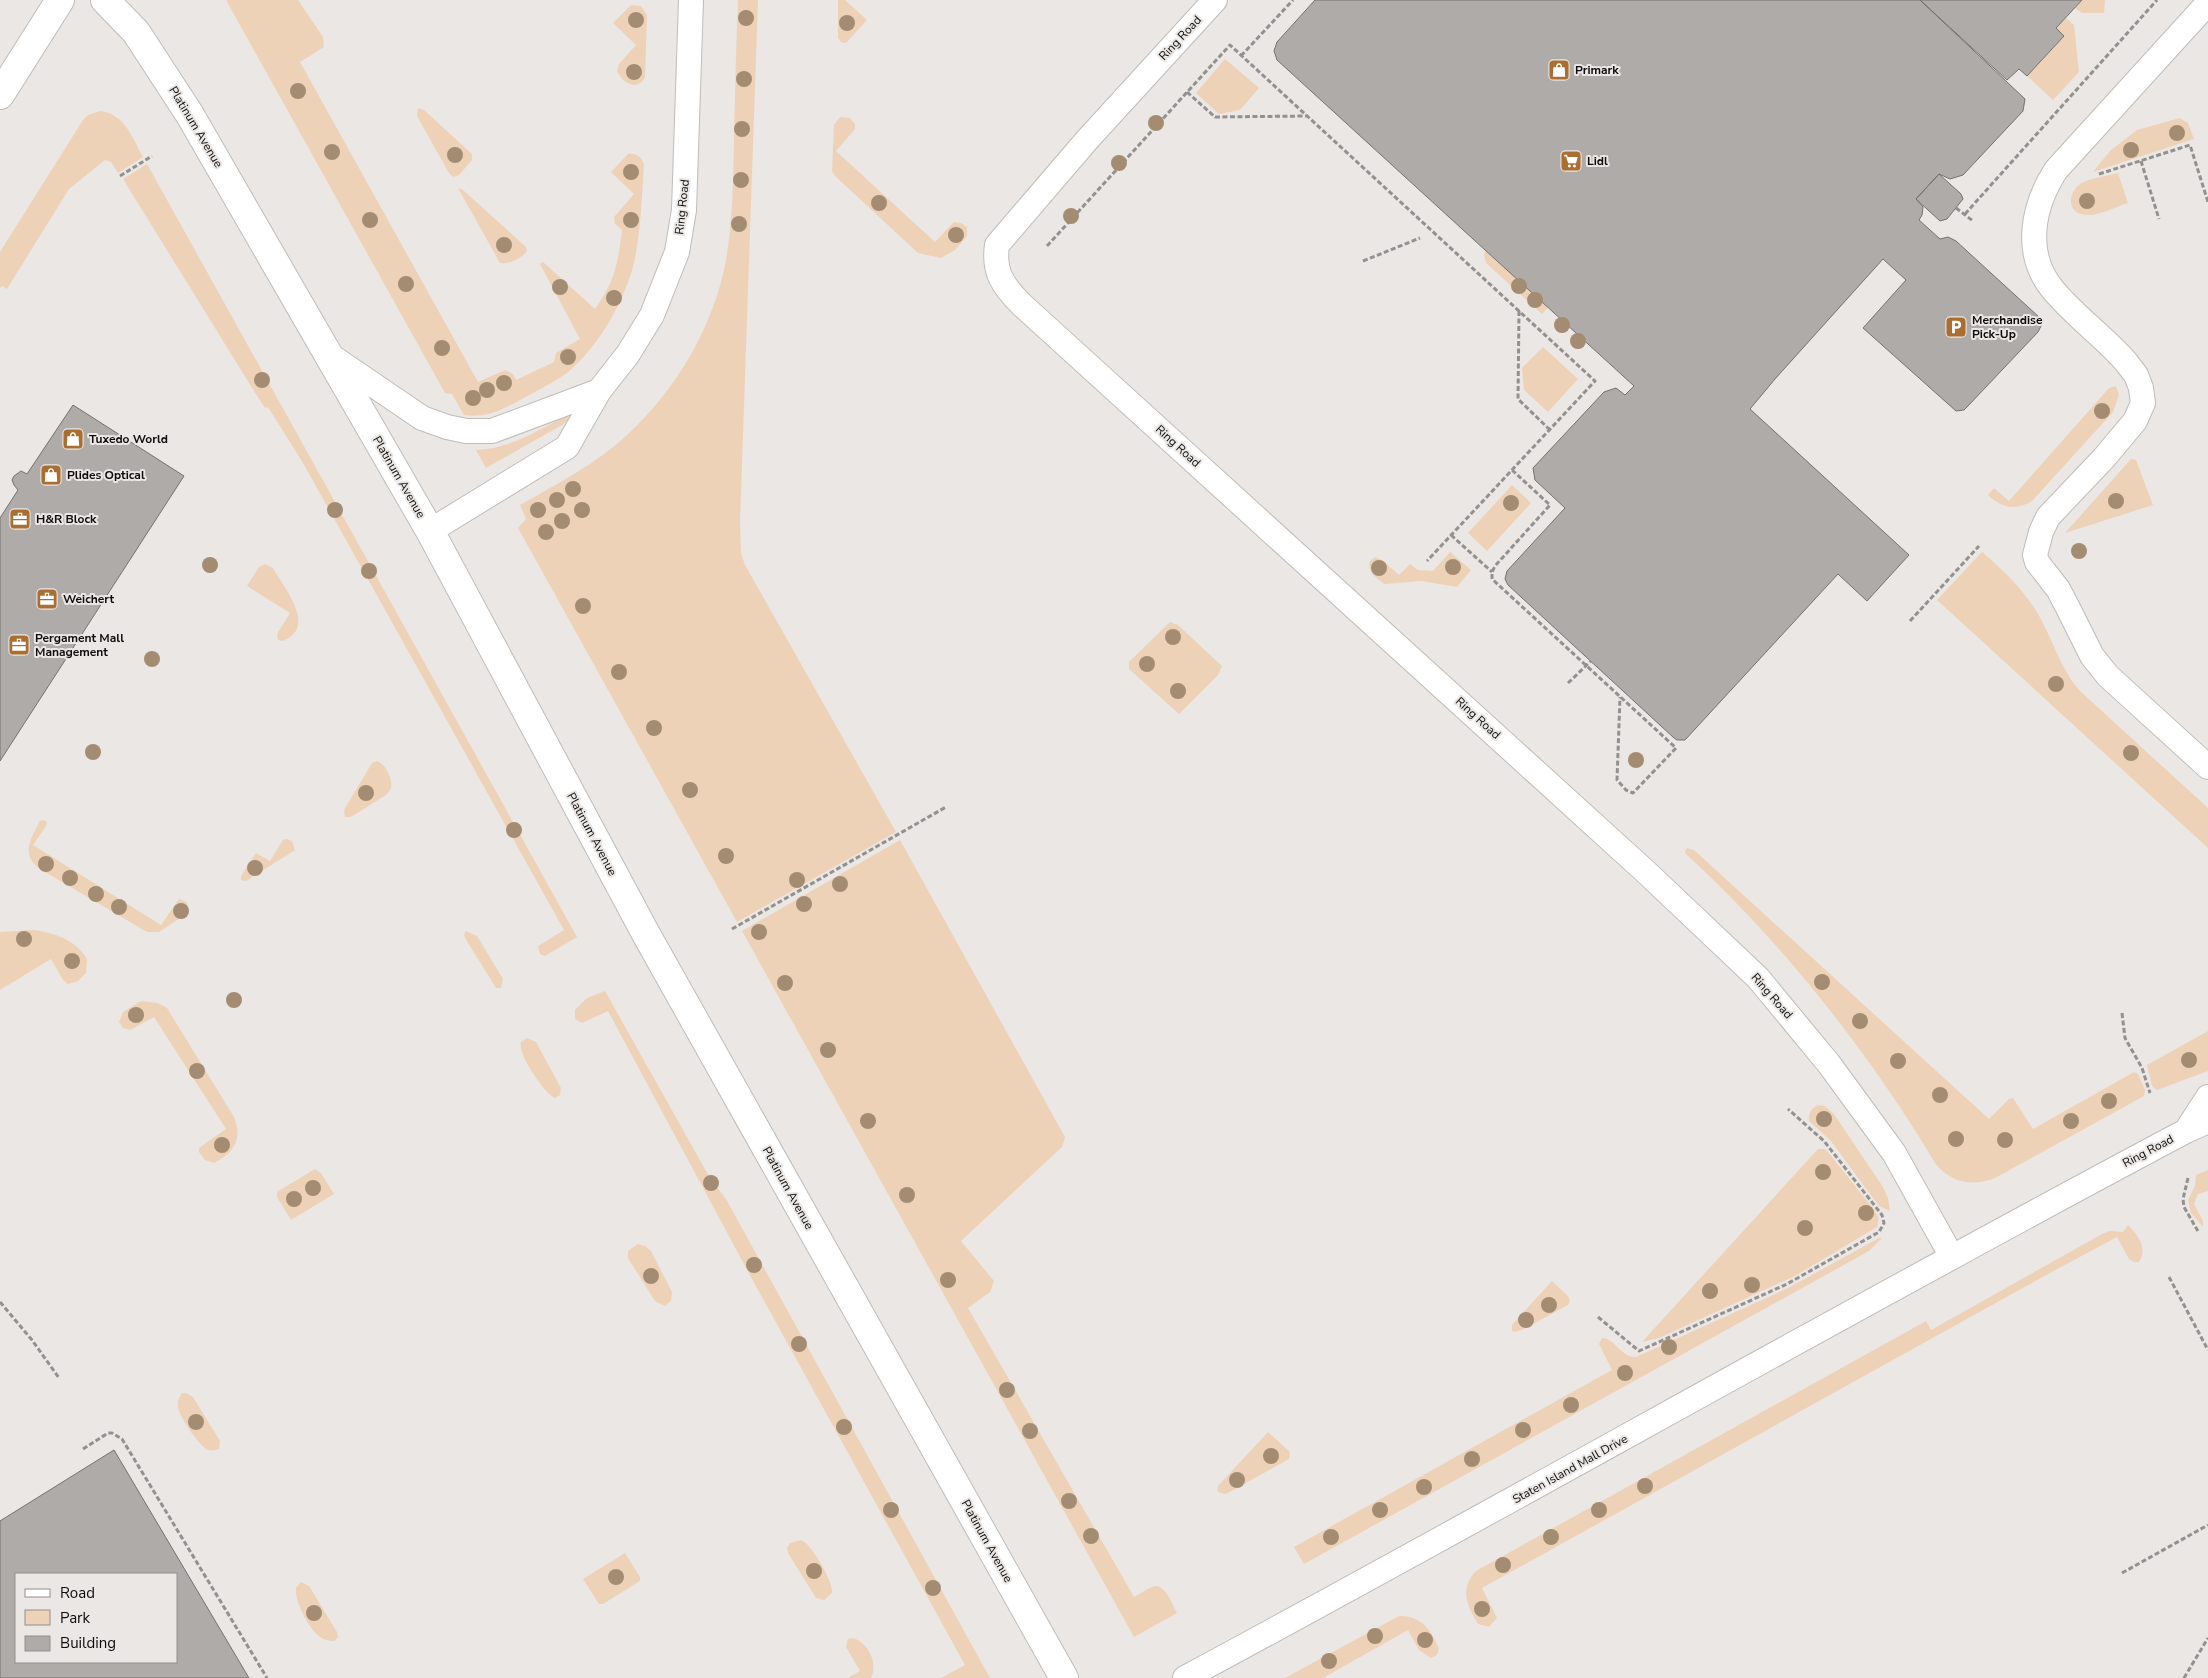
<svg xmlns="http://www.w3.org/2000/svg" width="2208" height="1678" viewBox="0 0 2208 1678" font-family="'Nunito Sans',sans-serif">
<rect width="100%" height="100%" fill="#eae7e5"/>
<path fill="#eed2b7" d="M226,0H298L323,37L324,47L300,62L478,382L505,370L513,374L516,380L554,362L556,353L580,339L540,264L543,262L595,309C615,281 618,264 622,230L615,224L614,217L634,194L611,172L628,154C636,153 642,157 644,165C642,194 641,224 636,253C629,294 600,346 567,373C556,381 543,387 531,394C509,406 490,419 464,415L452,394L445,393Z
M738,0H758L740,522L741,553L745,565L896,832L737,922L518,528L526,519L520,505C557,484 596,464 627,435C676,390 714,326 726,260C733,220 733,180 734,140C735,93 736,47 738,0Z
M838,0H845L867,20L846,43L841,42L838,38Z
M2082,0H2105L2104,13H2082L2075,8Z
M631,5L641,6L647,15L645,77C638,92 622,83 617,71L619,64L636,45L613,23Z
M2066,18L2074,25L2079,72L2053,100L2027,76L2064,36L2056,28Z
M1225,59L1259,88L1240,110L1219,114L1196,93Z
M418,108L424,110L472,154V160L459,175L453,177L449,173L417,116Z
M100,111C125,114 132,137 143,157L118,173L111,162L105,160L69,189L7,289L2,286L0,288V252L83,120L88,115Z
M840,117L850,118L855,124V129L836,151L935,242L954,222L961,223L967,227V236L955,250L941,258L918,253L835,176L832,171L834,125Z
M2180,118L2188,123L2194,139L2093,172L2110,151L2137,130Z
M147,164L577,937L545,956L540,954L538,946L564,930L303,463L268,407L265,408L254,391L123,179Z
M2118,173L2128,203C2115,207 2099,216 2086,215C2067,214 2067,194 2080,184C2089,178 2107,176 2118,173Z
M458,188L463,190L526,247L527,251C522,258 509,265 500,263Z
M1486,250L1548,307L1542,314L1486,263L1484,255Z
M1543,347L1578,379L1548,412L1524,390L1522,368Z
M2116,386L2119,395L2113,412L2032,501C2015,511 2002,508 1988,495L1994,488L2009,501L2109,388Z
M571,413L573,416L562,425L486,468L476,450C511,449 540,429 571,413Z
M2131,459L2136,460L2153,505L2065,533Z
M1512,485L1531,503L1487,551L1468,533Z
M1450,552L1471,570L1457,587L1421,581L1385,584C1376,578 1367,572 1370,561L1375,557L1382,560L1399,575L1410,564L1418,570L1433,571Z
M1982,552C2002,569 2021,587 2035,609C2052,636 2059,667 2080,691L2208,808V848L1937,600Z
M265,564L273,568C284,588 318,627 283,641L278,640L277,634L290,613L247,586L259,567Z
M1170,622L1178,625L1222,666L1218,675L1179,714L1129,669V662Z
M377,761C386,764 393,780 391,789L386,795L351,817H345L344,810L372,763Z
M44,820L47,822L46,826L33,845L161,925L179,899L187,902L188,913L159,932H147L40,869C20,855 31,838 40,821Z
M287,839L292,841L295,850L246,881L241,880V876L256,853L270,861L283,840Z
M900,840L1065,1137L1062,1147L961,1241L994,1281L990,1292L968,1308L1134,1597C1140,1594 1149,1587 1155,1586C1166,1585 1173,1606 1177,1613L1134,1637L742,931Z
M1687,848L1694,850L1989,1119L2009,1099L2013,1098L2033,1129L2134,1072L2138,1074L2145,1090L2144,1096L1995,1178C1972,1187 1951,1183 1935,1163C1869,1052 1781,941 1686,854L1685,851Z
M34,930C55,933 76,940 87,959L86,973L78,981L68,984L63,980L51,959L0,990V932Z
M466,931L477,936L503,979L501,988H496L465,938L464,934Z
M605,991L710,1178L726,1199L990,1678H941L965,1665L752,1279L608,1011L582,1023L575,1019V1010L587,998Z
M141,1001L158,1003L167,1008L234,1117C243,1139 234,1153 214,1163L205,1160L199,1152V1148L226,1129L154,1017L130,1030L123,1028L119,1022L123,1012Z
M2208,1031V1071L2157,1090L2152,1086L2147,1065Z
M527,1038L536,1042L561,1088L560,1095L555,1098C544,1093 517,1053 521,1042Z
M1819,1105L1825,1106L1834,1114L1883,1187L1888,1198L1890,1211L1879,1206L1830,1140L1809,1121C1808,1113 1812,1107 1819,1105Z
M1818,1149H1824L1828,1152L1875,1211L1879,1219L1877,1227L1795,1276L1659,1338L1642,1342Z
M315,1169L321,1173L334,1194L291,1220L277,1197V1192Z
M2208,1170V1191L2198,1194L2194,1204L2203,1221V1227L2191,1213L2188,1200L2195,1186L2196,1175Z
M2128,1225C2138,1235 2148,1248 2139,1262H2134L2129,1259L2117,1237L2048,1274L1482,1588L1497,1618L1489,1627L1478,1624C1467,1606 1459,1589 1476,1571L1926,1321L1931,1330L2102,1234L2110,1231L2123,1232Z
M1879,1238H1882L1869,1251L1304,1564L1294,1547L1612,1370L1599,1344L1602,1338C1616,1339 1621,1358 1636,1357L1788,1288Z
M638,1244L645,1246L651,1251L672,1292L671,1301L665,1306L655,1301L628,1258V1251Z
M1552,1281L1568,1296L1570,1301L1568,1305L1522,1330L1515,1332L1512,1331V1325Z
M182,1393H186L193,1397L220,1441L219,1449C215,1450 212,1451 208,1450C199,1446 180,1417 178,1408C177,1402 179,1397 182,1393Z
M1268,1432L1290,1452L1289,1459L1226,1494L1220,1493L1217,1490L1218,1486Z
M801,1540C811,1543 834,1583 832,1593L824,1600L816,1598L788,1553L787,1548L790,1543Z
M625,1553L640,1577V1581L603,1604H599L583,1579Z
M301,1582L309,1586L337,1632L338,1637L334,1641C329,1641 323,1640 319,1636C309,1629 294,1600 296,1588Z
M1399,1616C1421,1615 1432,1631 1439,1649L1437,1655L1431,1658L1419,1650L1408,1630L1323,1678H1285Z
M853,1638C869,1643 878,1663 871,1678H848L860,1671L846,1647L848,1639Z"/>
<path fill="#aeaba9" stroke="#747270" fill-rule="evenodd" d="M1315,0H1920L2025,99L2023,111L1963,175L1950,179L1939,174L1916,199L1923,207L1922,215L1919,220L1940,239L1948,237L1956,241L2039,317L2041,326L2038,332L1967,407L1964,410L1956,411L1863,328L1906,280L1883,259L1775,379L1750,409L1909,555L1867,601L1838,574L1685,740H1677L1674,738L1508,585L1505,579L1507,571L1565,508L1535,480L1533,468L1604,392L1616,388L1625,395L1634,386L1277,60L1274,51L1277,42Z
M1920,0H2082L2056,28L2064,36L2027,76L2019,69L2007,80Z
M1939,174L1961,194L1963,199L1947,219L1940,221L1916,199Z
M73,405L184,476L0,761V518L18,490L14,485L12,480L14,476L21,471L27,474Z
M114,1450L249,1678H0V1521ZM16,1574H176V1662H16Z"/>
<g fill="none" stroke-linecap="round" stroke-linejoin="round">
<g stroke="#bfbcba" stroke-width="26">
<path id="service" d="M1215,0L1087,140L997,245C993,272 1003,286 1022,305L1646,872L1758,978L1829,1064L1894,1153L1952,1257
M2208,3L2056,170C2032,207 2023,255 2054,291C2076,317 2104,337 2126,362L2136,375L2141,388L2143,403L2135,421L2104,458L2048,517L2041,532L2035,555L2037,562L2058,589L2067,606L2092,656L2108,676L2208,767
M328,354L422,418L447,427L466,431H492L599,391
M430,531L567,447L599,391L628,354L652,315L677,252L684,210L691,0
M2186,1131L2208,1097
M1185,1678C1520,1498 1850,1309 2186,1131L2208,1121"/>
</g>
<g stroke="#bfbcba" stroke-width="30">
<path id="minor" d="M105,0L136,32L190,115L430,531L646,934L1064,1678"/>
</g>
<g stroke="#bfbcba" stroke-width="30">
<path id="primary" d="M0,95L60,0"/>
</g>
<path stroke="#93918f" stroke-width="3" stroke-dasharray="5 2.5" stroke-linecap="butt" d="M1241,56L1293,0
M1187,92L1215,117L1307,116
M2141,161L2159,219
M2099,174L2190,145L2208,202
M120,176L152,156
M1956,208L1973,221
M1965,214L2157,0
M1047,246L1230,45L1595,381L1427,561
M1363,261L1420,238
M1519,311L1518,399L1550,430
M1512,470L1550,505L1495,566L1492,572V579L1676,748L1633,793L1626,790L1617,780L1620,697
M1451,535L1492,572
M1910,621L1979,546
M1568,683L1591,661
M732,929L946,807
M2122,1013L2125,1038L2142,1068L2150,1093
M2188,1178L2183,1199L2184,1207L2199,1233
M2169,1277L2208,1350
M0,1302L32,1340L59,1378
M1598,1317L1639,1351L1787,1284L1879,1232L1884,1223L1882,1215L1824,1141L1788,1109
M83,1449L108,1433H112L122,1439L267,1678
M2122,1573L2208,1525
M2184,1678L2208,1638"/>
<use href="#service" stroke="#fff" stroke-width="24"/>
<use href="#minor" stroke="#fff" stroke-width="28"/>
<use href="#primary" stroke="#fff" stroke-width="28"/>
</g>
<g fill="#a48c72">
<circle cx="746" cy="18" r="8"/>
<circle cx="636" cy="20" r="8"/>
<circle cx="847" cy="23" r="8"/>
<circle cx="634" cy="72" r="8"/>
<circle cx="744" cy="79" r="8"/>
<circle cx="298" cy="91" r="8"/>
<circle cx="1156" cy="123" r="8"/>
<circle cx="742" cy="129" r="8"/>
<circle cx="2177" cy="133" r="8"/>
<circle cx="2131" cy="150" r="8"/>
<circle cx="332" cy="152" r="8"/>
<circle cx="455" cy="155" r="8"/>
<circle cx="1119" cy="163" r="8"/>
<circle cx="631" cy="172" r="8"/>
<circle cx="741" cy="180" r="8"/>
<circle cx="2087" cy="201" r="8"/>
<circle cx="879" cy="203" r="8"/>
<circle cx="1071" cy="216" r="8"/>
<circle cx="370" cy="220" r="8"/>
<circle cx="631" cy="220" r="8"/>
<circle cx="739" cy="224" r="8"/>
<circle cx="956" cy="235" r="8"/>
<circle cx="504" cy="245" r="8"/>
<circle cx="406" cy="284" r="8"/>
<circle cx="1519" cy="286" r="8"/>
<circle cx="560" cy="287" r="8"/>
<circle cx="614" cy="298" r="8"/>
<circle cx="1535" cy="300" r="8"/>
<circle cx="1562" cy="325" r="8"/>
<circle cx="1578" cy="341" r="8"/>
<circle cx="442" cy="348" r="8"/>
<circle cx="568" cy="357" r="8"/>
<circle cx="262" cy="380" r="8"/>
<circle cx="504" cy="383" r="8"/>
<circle cx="487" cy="390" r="8"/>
<circle cx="473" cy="398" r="8"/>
<circle cx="2102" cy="411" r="8"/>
<circle cx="573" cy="489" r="8"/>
<circle cx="557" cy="500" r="8"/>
<circle cx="2116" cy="501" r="8"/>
<circle cx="1511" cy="503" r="8"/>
<circle cx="335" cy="510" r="8"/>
<circle cx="538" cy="510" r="8"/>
<circle cx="582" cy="510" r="8"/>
<circle cx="562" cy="521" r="8"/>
<circle cx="546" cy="532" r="8"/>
<circle cx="2079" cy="551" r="8"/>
<circle cx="210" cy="565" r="8"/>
<circle cx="1453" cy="567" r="8"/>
<circle cx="1379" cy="568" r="8"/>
<circle cx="369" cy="571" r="8"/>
<circle cx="583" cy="606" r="8"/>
<circle cx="1173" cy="637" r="8"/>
<circle cx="152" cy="659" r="8"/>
<circle cx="1147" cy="664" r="8"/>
<circle cx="619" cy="672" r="8"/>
<circle cx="2056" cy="684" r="8"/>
<circle cx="1178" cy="691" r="8"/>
<circle cx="654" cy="728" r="8"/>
<circle cx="93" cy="752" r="8"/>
<circle cx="2131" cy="753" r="8"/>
<circle cx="1636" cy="760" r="8"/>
<circle cx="690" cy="790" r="8"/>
<circle cx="366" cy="793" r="8"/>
<circle cx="514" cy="830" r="8"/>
<circle cx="726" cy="856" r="8"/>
<circle cx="46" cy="864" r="8"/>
<circle cx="255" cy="868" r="8"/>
<circle cx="70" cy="878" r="8"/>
<circle cx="797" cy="880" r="8"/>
<circle cx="840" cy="884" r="8"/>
<circle cx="96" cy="894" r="8"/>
<circle cx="804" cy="904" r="8"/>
<circle cx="119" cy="907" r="8"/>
<circle cx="181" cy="911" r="8"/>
<circle cx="759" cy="932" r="8"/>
<circle cx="24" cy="939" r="8"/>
<circle cx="72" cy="961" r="8"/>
<circle cx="1822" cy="982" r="8"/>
<circle cx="785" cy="983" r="8"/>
<circle cx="234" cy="1000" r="8"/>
<circle cx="136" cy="1015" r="8"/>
<circle cx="1860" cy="1021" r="8"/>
<circle cx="828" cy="1050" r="8"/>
<circle cx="2189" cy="1060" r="8"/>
<circle cx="1898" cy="1061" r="8"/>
<circle cx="197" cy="1071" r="8"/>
<circle cx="1940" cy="1095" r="8"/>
<circle cx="2109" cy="1101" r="8"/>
<circle cx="1824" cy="1119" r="8"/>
<circle cx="868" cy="1121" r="8"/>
<circle cx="2071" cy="1121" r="8"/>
<circle cx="1956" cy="1139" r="8"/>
<circle cx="2005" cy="1140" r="8"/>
<circle cx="222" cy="1145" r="8"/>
<circle cx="1823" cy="1172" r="8"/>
<circle cx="711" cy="1183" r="8"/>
<circle cx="313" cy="1188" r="8"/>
<circle cx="907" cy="1195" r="8"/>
<circle cx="294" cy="1199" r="8"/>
<circle cx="1866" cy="1213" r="8"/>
<circle cx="1805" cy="1228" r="8"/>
<circle cx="754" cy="1265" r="8"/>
<circle cx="651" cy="1276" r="8"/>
<circle cx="948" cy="1280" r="8"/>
<circle cx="1752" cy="1285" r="8"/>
<circle cx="1710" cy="1291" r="8"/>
<circle cx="1549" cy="1305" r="8"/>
<circle cx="1526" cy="1320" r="8"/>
<circle cx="799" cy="1344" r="8"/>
<circle cx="1669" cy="1347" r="8"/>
<circle cx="1625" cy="1373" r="8"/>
<circle cx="1007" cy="1390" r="8"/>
<circle cx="1571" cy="1405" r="8"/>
<circle cx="196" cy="1422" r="8"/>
<circle cx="844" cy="1427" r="8"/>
<circle cx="1523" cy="1430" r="8"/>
<circle cx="1030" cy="1431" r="8"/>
<circle cx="1271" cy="1456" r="8"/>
<circle cx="1472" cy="1459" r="8"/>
<circle cx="1237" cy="1480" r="8"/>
<circle cx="1645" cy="1486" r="8"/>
<circle cx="1424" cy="1487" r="8"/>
<circle cx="1069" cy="1501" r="8"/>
<circle cx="891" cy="1510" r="8"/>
<circle cx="1380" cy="1510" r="8"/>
<circle cx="1599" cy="1510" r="8"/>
<circle cx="1091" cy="1536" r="8"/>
<circle cx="1331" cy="1537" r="8"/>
<circle cx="1551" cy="1537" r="8"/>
<circle cx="1503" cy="1565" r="8"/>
<circle cx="814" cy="1571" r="8"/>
<circle cx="616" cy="1577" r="8"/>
<circle cx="933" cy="1588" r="8"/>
<circle cx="1482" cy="1609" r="8"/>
<circle cx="314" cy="1613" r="8"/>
<circle cx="1375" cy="1636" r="8"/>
<circle cx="1425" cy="1640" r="8"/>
<circle cx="1329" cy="1661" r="8"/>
</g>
<defs>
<g id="shop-square" transform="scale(1.125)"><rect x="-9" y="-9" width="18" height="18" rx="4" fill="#aa6f30" stroke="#eae7e5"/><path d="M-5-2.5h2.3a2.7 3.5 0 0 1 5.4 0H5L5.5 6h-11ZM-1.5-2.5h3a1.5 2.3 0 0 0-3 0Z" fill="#fff"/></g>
<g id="supermarket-square" transform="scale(1.125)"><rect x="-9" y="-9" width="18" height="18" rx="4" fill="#aa6f30" stroke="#eae7e5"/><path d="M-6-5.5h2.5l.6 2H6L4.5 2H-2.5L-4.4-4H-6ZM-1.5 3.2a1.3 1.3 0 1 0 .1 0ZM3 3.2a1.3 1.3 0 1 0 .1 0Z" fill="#fff"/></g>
<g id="parking-square" transform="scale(1.125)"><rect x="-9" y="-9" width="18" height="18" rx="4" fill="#aa6f30" stroke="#eae7e5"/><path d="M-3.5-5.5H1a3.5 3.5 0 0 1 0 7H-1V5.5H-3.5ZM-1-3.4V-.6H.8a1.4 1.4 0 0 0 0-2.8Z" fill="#fff"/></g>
<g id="office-square" transform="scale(1.125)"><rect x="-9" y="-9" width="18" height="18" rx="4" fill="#aa6f30" stroke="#eae7e5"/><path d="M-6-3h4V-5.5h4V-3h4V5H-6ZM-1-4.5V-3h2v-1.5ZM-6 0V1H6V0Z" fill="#fff"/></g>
</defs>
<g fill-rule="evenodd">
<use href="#shop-square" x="1559" y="70"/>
<use href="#supermarket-square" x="1571" y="161"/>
<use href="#parking-square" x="1956" y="327"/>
<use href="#shop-square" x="73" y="439"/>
<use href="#shop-square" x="51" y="475"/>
<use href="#office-square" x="20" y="519"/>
<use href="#office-square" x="47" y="599"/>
<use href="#office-square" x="19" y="645"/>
</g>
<g text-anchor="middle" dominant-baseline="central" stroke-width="4" stroke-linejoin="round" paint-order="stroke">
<g font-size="12" fill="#0d0c0b" stroke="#eae7e5">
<text transform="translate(1180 38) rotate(-47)">Ring Road</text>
<text transform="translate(196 127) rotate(59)">Platinum Avenue</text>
<text transform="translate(682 207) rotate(-84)">Ring Road</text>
<text transform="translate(1178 446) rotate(42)">Ring Road</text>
<text transform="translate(399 477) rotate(60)">Platinum Avenue</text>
<text transform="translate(1478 718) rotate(42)">Ring Road</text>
<text transform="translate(592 834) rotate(62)">Platinum Avenue</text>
<text transform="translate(1772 996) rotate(49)">Ring Road</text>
<text transform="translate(2148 1151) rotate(-28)">Ring Road</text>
<text transform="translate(788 1188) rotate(61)">Platinum Avenue</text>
<text transform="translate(1570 1469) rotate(-29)">Staten Island Mall Drive</text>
<text transform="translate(987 1541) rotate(61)">Platinum Avenue</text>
</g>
<g font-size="12" font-weight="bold" fill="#0d0c0b" stroke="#eae7e5" text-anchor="start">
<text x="1575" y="70">Primark</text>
<text x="1587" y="161">Lidl</text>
<text x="1972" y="320">Merchandise<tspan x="1972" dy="14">Pick-Up</tspan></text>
<text x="89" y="439">Tuxedo World</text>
<text x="67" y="475">Plides Optical</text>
<text x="36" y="519">H&amp;R Block</text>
<text x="63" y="599">Weichert</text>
<text x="35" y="638">Pergament Mall<tspan x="35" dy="14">Management</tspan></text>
</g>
</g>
<rect x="15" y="1573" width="162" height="90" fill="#eae7e5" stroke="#928f8e"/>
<rect x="25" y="1589" width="25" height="8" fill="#ffffff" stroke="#928f8e"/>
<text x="60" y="1598" font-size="15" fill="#0d0c0b">Road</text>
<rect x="25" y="1610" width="25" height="15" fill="#eed2b7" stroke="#928f8e"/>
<text x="60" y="1623" font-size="15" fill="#0d0c0b">Park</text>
<rect x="25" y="1636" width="25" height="15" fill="#aeaba9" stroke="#928f8e"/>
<text x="60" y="1648" font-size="15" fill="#0d0c0b">Building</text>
</svg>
